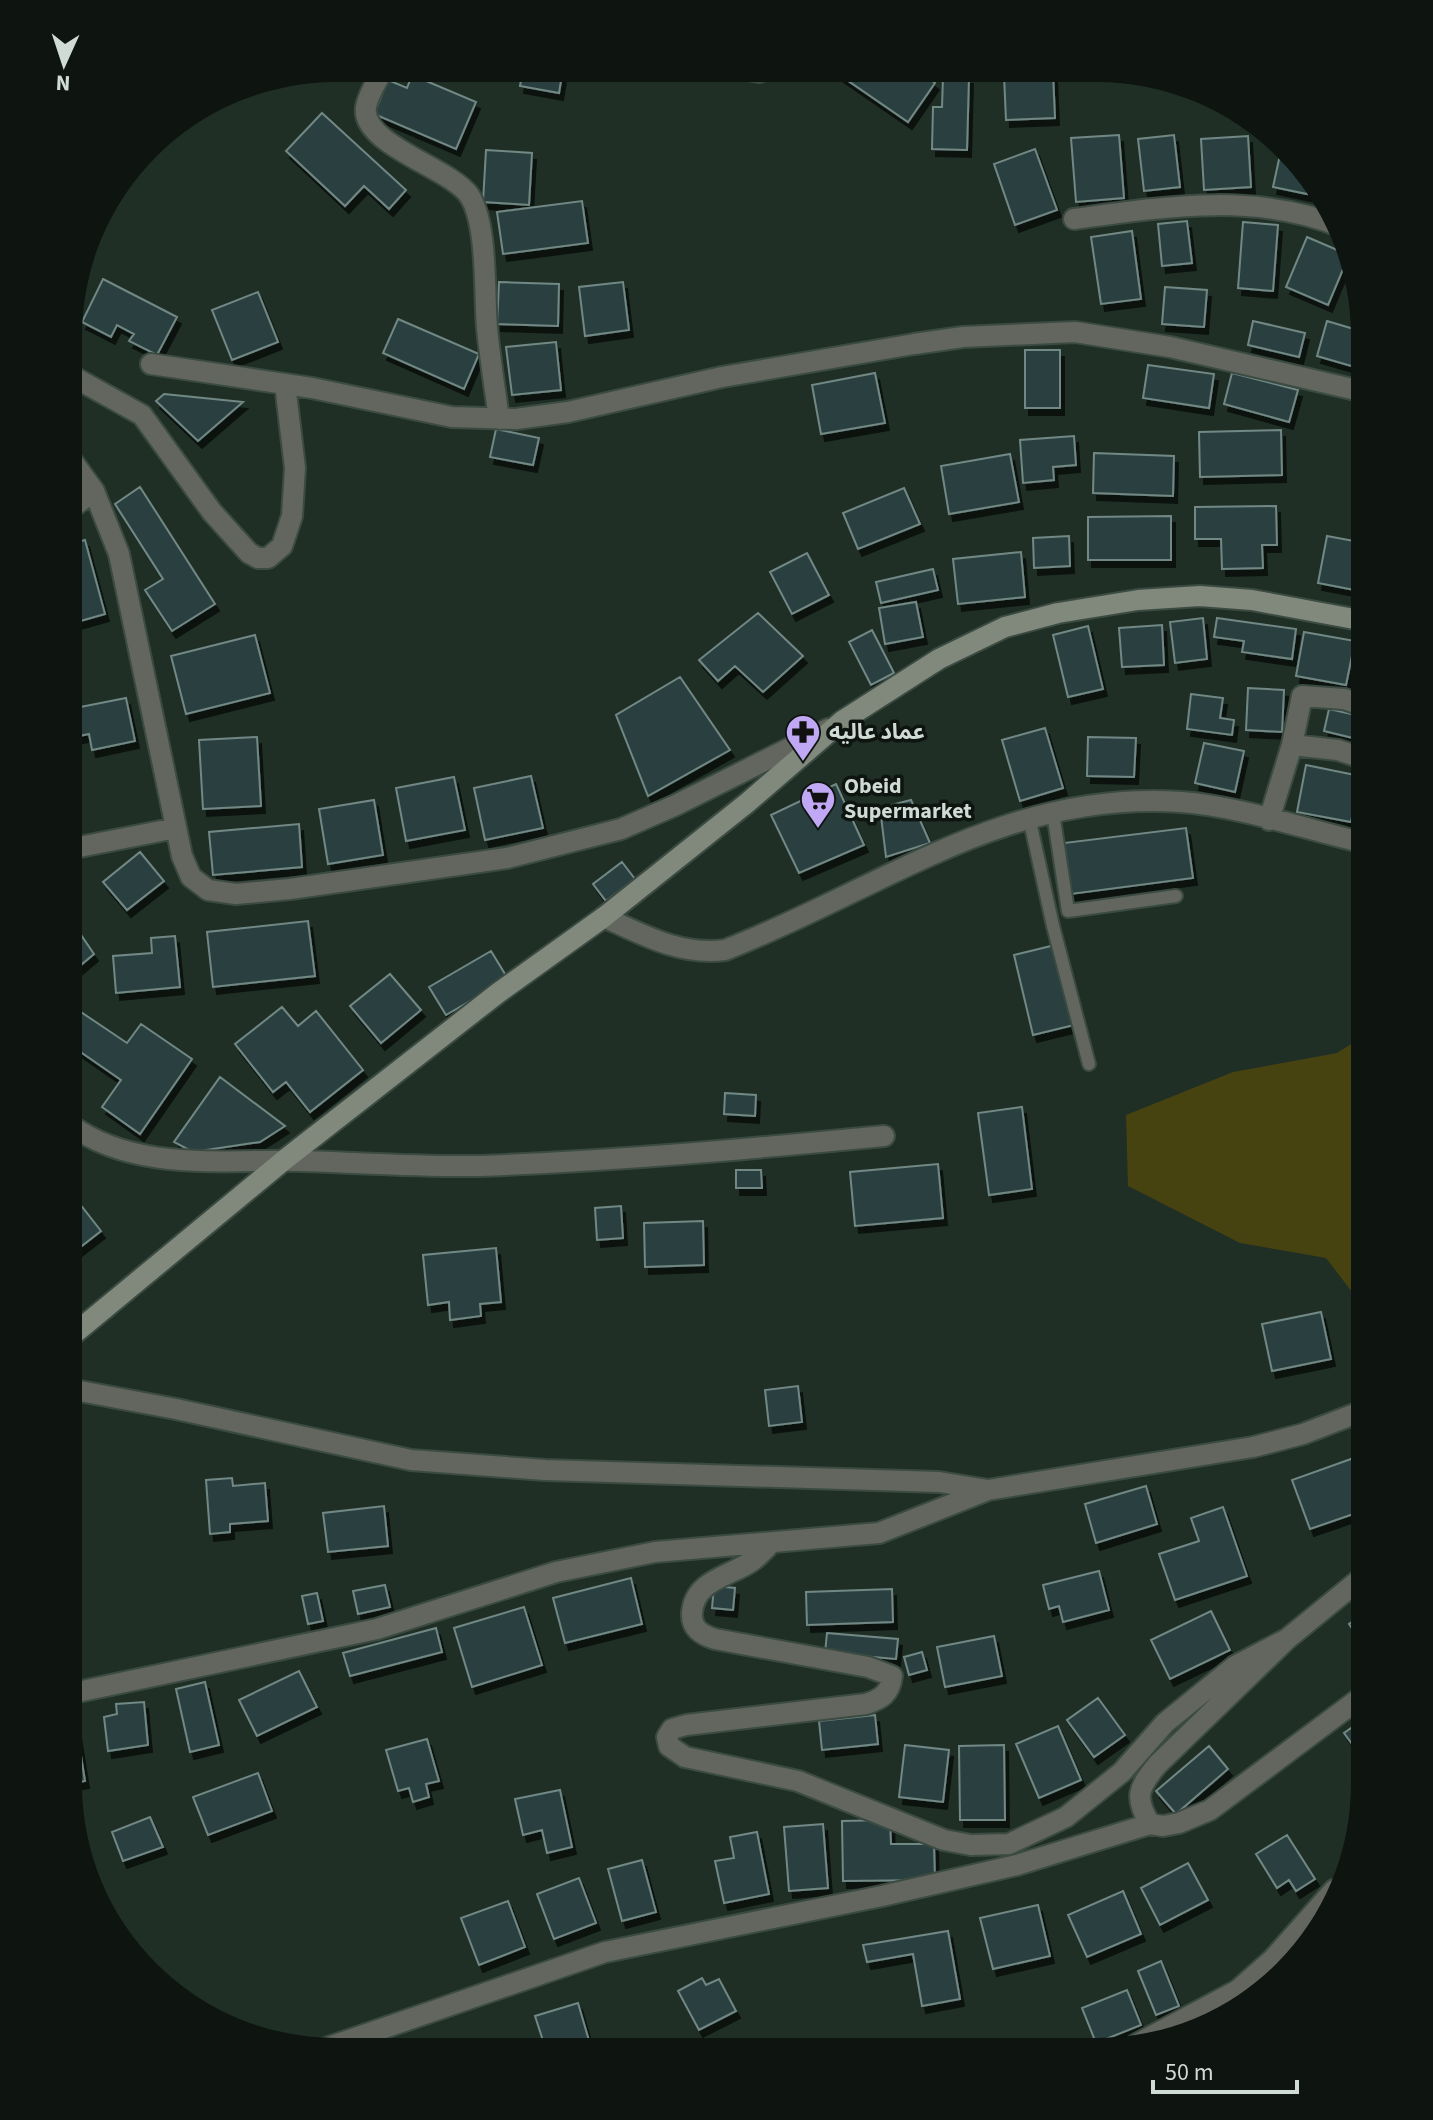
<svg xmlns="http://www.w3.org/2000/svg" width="1433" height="2120" viewBox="0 0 1433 2120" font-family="'Source Sans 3','Noto Sans Arabic',sans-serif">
<defs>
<filter id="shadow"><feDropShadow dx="4" dy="7" stdDeviation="0" flood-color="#0009"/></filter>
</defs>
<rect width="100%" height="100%" fill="#1f2f26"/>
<path fill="#474310" d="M1365,1035V1309L1326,1258L1240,1243L1128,1186L1126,1115L1233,1072L1337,1053Z"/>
<path fill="#2c413f" stroke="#718885" stroke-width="2" filter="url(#shadow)" d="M523,69H563L559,93L520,86Z
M831,69L916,70L935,83L908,122Z
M1053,73L1055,118L1006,120L1004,75Z
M412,75L476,102L456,149L374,114L388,80L407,88Z
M943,76L969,77L967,150L932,149L933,107H942Z
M322,113L406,190L389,209L364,186L345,206L286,151Z
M1119,135L1124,198L1076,202L1071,138Z
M1174,135L1180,187L1144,191L1138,139Z
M1248,136L1251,187L1204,190L1201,139Z
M1035,149L1057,210L1015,225L994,164Z
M486,150L532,153L529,205L483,202Z
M1281,150L1309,186L1307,194L1273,187Z
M582,201L588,243L503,254L497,212Z
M1187,221L1192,263L1162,266L1158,224Z
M1243,222L1278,225L1273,291L1238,288Z
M1132,231L1141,299L1101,304L1091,237Z
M1307,237L1349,255L1328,305L1286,287Z
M103,279L177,317L157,355L129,341L134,334L117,325L111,337L82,322Z
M499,282L559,284L558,326L497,324Z
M623,282L629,330L585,336L579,287Z
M1165,287L1207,290L1204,327L1162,324Z
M258,292L278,342L232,360L212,310Z
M398,319L479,354L464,389L383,353Z
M1253,321L1305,333L1299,357L1248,345Z
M1327,321L1364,332L1365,370L1317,356Z
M556,342L561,390L512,395L506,347Z
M1025,350H1060V408H1025Z
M1148,365L1214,374L1209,408L1143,398Z
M875,373L885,423L821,434L812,385Z
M1232,373L1298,390L1289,422L1224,404Z
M164,394L243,402L198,441L156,401Z
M496,429L539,438L533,465L490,457Z
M1281,430L1282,475L1200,477L1199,432Z
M1074,436L1076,465L1053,467L1054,480L1023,483L1020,440Z
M1094,453L1174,456L1173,496L1093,493Z
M1010,454L1019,502L949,514L941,466Z
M140,487L215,604L172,631L145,590L163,579L115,504Z
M904,488L920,524L858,549L843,513Z
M1276,506L1277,545H1262L1263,568L1222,569L1221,539H1195V507Z
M1171,516V560H1088V517Z
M1069,536L1070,566L1034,568L1033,538Z
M1327,536L1365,543V592L1318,583Z
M85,540L105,614L70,624V544Z
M1021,552L1025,597L958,604L953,559Z
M807,553L829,595L792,614L770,572Z
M933,569L938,590L881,603L876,582Z
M916,602L923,637L885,644L879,608Z
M758,613L803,656L763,692L735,666L718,681L699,660Z
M1203,618L1207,659L1175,663L1170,622Z
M1217,618L1296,629L1292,659L1242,652L1244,641L1214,637Z
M1162,625L1164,665L1122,667L1119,628Z
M1088,626L1103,689L1068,697L1053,635Z
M872,630L894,673L871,685L849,642Z
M1304,632L1355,641L1346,685L1296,676Z
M255,635L270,693L186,714L171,656Z
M680,677L730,750L648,796L616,715Z
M1248,688L1284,690L1282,732L1246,730Z
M1191,694L1223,698L1220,718L1234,720L1232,735L1187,729Z
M126,698L135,741L92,750L89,734L70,738V709Z
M1329,709L1365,717V741L1324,731Z
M1045,728L1063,788L1020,801L1002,740Z
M257,737L261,806L203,809L199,740Z
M1088,737L1136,738L1134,777L1087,776Z
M1204,743L1244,751L1235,792L1195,783Z
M1306,765L1360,776L1351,822L1297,812Z
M531,776L543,828L485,840L474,788Z
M454,777L465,830L406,841L396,788Z
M836,784L864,845L799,873L771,815Z
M374,800L383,855L328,864L319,809Z
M911,800L930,843L886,857L880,808Z
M299,824L302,867L213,875L209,832Z
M1186,828L1193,878L1071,894L1064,843Z
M140,852L164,881L127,910L103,882Z
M622,862L635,879L606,901L593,884Z
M69,902L73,923L94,954L69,975Z
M308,921L315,976L213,987L207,932Z
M175,936L180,987L116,993L113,956L152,953L151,938Z
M1055,945L1074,1025L1033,1035L1014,955Z
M491,951L508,979L446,1015L429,987Z
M390,974L421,1010L381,1043L350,1006Z
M69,1004L127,1043L141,1024L192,1059L140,1134L102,1107L121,1080L69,1044Z
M282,1007L298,1026L316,1011L363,1070L310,1112L286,1082L273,1092L235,1044Z
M220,1077L285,1126L260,1142L193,1152L174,1142Z
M725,1093L756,1095L755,1116L724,1114Z
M1022,1107L1032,1189L989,1195L978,1113Z
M938,1164L943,1218L855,1226L850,1172Z
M736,1170H761L762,1188H736Z
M69,1190L101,1231L69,1256Z
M621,1206L623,1238L597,1240L595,1208Z
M703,1221L704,1265L645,1267L644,1223Z
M496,1248L501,1302L480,1304L481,1316L450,1320L449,1302L428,1305L423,1255Z
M1321,1312L1331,1359L1272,1371L1262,1324Z
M798,1386L802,1422L769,1426L765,1390Z
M1365,1454V1510L1310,1529L1292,1480Z
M232,1478L233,1486L265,1483L268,1521L230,1524V1532L210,1534L206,1480Z
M1146,1486L1157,1524L1096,1543L1085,1504Z
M384,1506L388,1546L328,1552L323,1513Z
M1223,1507L1247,1576L1175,1600L1159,1554L1199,1541L1191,1518Z
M1099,1571L1109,1610L1063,1622L1059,1606L1049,1609L1043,1585Z
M631,1578L642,1624L565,1643L553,1598Z
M385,1585L390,1607L358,1614L353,1591Z
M714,1586L735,1588L733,1610L712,1608Z
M892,1589L893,1622L807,1625L806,1592Z
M317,1593L323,1621L308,1624L302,1596Z
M524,1607L542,1665L472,1687L454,1628Z
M1211,1611L1230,1650L1170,1679L1151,1640Z
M1364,1613V1646L1349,1624Z
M436,1628L442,1652L350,1676L343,1653Z
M827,1633L898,1639L896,1659L825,1653Z
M994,1636L1002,1676L945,1687L937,1647Z
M922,1652L927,1670L909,1675L904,1657Z
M299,1671L317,1707L257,1736L239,1700Z
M205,1682L219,1745L190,1752L176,1689Z
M1098,1698L1125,1735L1094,1757L1067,1720Z
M144,1702L148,1745L108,1751L104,1717L117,1714L116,1704Z
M875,1715L878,1744L822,1750L819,1721Z
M1364,1719V1753L1361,1756L1344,1733Z
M1058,1726L1081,1780L1039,1798L1016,1744Z
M77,1731L85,1781L68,1784V1733Z
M427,1739L439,1781L426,1784L429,1797L413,1802L409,1788L398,1791L386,1750Z
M905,1745L949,1750L943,1802L899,1797Z
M1004,1745L1005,1820H960L959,1746Z
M1209,1746L1228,1769L1176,1814L1156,1791Z
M258,1773L272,1811L208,1835L193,1797Z
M560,1790L572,1847L547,1853L542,1830L523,1835L515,1799Z
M150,1817L163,1847L123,1861L112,1832Z
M890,1820L891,1844H934L935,1880L843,1881L842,1821Z
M823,1824L828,1888L789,1891L784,1827Z
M757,1832L769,1894L724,1903L715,1861L734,1858L730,1837Z
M1287,1835L1315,1879L1296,1891L1289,1880L1277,1888L1256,1854Z
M642,1860L656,1912L622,1921L608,1869Z
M1188,1863L1208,1900L1160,1925L1141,1888Z
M579,1878L596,1923L554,1939L537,1894Z
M1123,1891L1141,1934L1087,1957L1068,1915Z
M508,1901L525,1947L479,1965L461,1918Z
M1038,1905L1050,1956L993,1969L980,1918Z
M948,1931L960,1999L922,2006L913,1954L867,1962L863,1945Z
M1161,1961L1179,2006L1156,2015L1138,1971Z
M702,1978L706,1985L719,1979L736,2011L699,2030L678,1991Z
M1127,1990L1141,2025L1096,2043L1082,2008Z
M578,2003L592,2051L546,2050L535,2016Z"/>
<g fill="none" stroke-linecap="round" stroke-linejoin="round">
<g stroke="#3b4b42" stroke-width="16">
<path id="lane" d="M1053,813L1068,911L1176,896
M1029,817L1053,926L1089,1064"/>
</g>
<g stroke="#3b4b42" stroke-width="24">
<path id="street" d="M384,68C378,80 368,94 366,107C360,144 450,168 469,195C488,223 484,294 487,328C490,359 495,389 499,419
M743,69L759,72L766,69
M1074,219C1163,207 1252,192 1339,226
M151,364L312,388L452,417L516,419L568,412L722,377L914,344L963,337L1075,332L1170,347L1365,392
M70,375L142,415L212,512L249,553L258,558H268L282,546L292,516L295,468L285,384
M70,458L94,491
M70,509L94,491L119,554L182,856L191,877L208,890L236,894L290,889L507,858L621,829L676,805L828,729
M1292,745L1302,696L1344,699L1365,706
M1269,820L1292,745L1338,750L1365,759
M69,849L176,828
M604,917C643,935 681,956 725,950C880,890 1004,790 1181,802C1240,806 1307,830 1365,843
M69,1124C135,1173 227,1159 304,1161C362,1163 421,1167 479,1166C615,1161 749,1149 884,1136
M69,1389L176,1409L411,1460L545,1470L939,1482L988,1490
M771,1543C765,1549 759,1556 752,1561C731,1576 694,1580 692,1613C691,1629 702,1635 715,1639L868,1667L892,1676C890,1694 881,1699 866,1704L686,1725L672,1729L667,1737L669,1746L685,1757L798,1781L944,1840L971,1845L1009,1844L1066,1817L1122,1772L1165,1723L1235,1666L1287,1639
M68,1694L377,1629L556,1572L655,1552L879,1533L988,1490L1253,1447L1303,1434L1365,1410
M1364,1695L1210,1810L1179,1823L1163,1826L1150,1824C1134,1798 1138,1788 1157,1765L1287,1639L1364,1576
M1135,2045L1238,1990L1273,1959L1334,1890
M320,2050L605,1952L882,1896L1017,1865L1150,1824"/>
</g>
<g stroke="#3b4b42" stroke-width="24">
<path id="secondary" d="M69,1338L283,1161L498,993L604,917L747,803L842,721L939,659L1005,627L1058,613L1138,600L1200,596L1252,600L1365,621"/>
</g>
<use href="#lane" stroke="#62665f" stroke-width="12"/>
<use href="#street" stroke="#62665f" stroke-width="20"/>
<use href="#secondary" stroke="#81887c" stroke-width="20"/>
</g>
<defs>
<g id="pharmacy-pin" transform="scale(1.8)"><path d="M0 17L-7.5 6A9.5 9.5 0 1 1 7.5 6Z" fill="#c0a8f4" stroke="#0e1511"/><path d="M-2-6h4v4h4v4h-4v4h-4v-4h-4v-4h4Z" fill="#111"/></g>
<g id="supermarket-pin" transform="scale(1.8)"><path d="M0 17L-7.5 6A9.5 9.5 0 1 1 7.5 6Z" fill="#c0a8f4" stroke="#0e1511"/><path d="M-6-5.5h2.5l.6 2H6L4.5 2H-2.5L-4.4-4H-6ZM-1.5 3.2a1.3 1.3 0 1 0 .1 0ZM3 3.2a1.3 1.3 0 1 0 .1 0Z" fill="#111"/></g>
</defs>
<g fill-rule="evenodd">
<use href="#pharmacy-pin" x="803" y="732"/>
<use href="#supermarket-pin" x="818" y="799"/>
</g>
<g text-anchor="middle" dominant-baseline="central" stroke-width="7" stroke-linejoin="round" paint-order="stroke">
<g font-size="22" font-weight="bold" fill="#d1dbd5" stroke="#0e1511" text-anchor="start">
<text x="829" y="732">عماد عاليه</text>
<text x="844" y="786">Obeid<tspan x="844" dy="25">Supermarket</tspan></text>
</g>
</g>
<path d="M0 0H1433V2120H0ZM336 82H1097A254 254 0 0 1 1351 336V1784A254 254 0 0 1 1097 2038H336A254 254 0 0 1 82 1784V336A254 254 0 0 1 336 82Z" fill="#0e1511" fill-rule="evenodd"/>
<g transform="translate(64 64) rotate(183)" stroke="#0e1511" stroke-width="6" paint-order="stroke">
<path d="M0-6L14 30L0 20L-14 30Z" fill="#d1dbd5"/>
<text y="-12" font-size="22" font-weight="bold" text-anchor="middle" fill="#d1dbd5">N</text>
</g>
<path d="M1153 2080v12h144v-12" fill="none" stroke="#d1dbd5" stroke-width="4"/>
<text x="1165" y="2080" font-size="24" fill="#d1dbd5" stroke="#0e1511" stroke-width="6" paint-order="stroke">50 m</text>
</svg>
